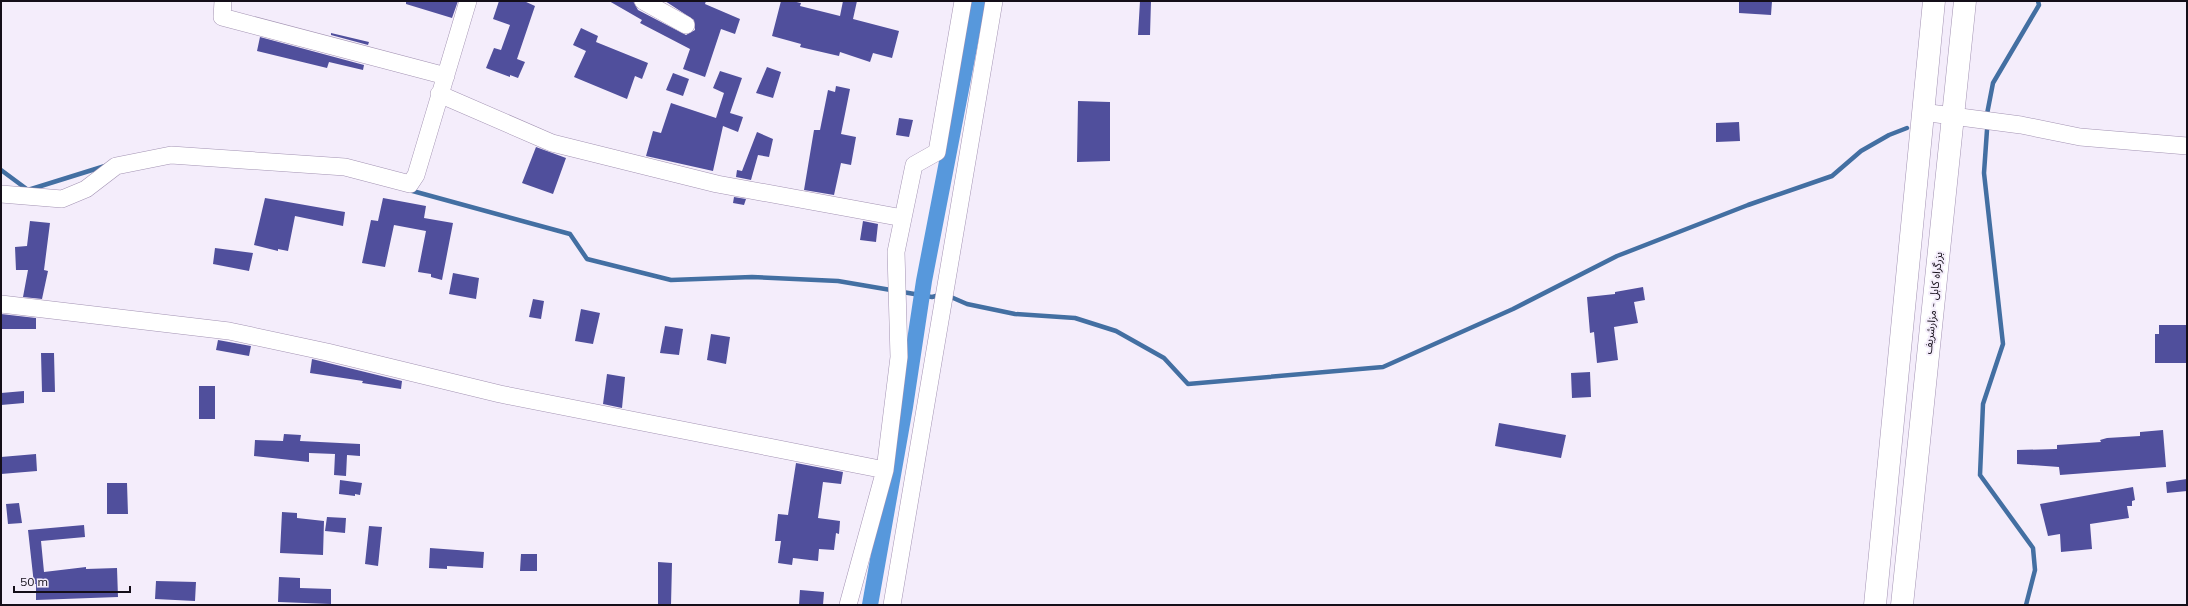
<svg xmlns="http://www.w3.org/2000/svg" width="2188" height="606" viewBox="0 0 2188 606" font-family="Mulish,'Noto Sans Arabic',sans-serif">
<rect width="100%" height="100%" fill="#f4edfb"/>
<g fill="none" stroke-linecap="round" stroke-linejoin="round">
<path stroke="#436fa2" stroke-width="4.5" d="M1987,114L1993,83L2039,5L2038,1
M1987,130L1984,173L2003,344L1983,404L1980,475L2033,548L2035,570L2026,605
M1,170L28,190L105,166
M409,190L570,234L587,259L671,280L752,277L838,281L932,297L944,294L967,304L1015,314L1075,318L1116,331L1164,358L1188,384L1383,367L1513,309L1617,256L1748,205L1832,176L1861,151L1889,135L1907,128"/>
<path stroke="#5798dc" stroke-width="16" d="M870,605L905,407L924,281L978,1"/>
</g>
<path fill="#504f9c" d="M406,1H458L452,18L406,4Z
M499,1H524L535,6L517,59L525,62L518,78L510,75V77L486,68L494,48L501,50L510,25L493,19Z
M609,1H633L638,10L686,35L695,30L694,20L665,1H706L705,4L740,19L735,34L721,29L705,77L683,69L690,49L640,23L642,20Z
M781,1H792L801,3L800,6L840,16L843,1H857L853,19L899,31L892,58L873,53L870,62L840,52L839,56L800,47L801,44L772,36Z
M1140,1H1151L1150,35H1138Z
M1739,1H1772L1771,15L1739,13Z
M581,28L598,36L596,42L648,63L642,79L635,76L627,99L574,77L586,51L573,45Z
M331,33L369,42L368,45L331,35Z
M260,37L364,65L363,70L329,62L327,68L257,51Z
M767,67L781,72L773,98L756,93Z
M720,71L742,78L730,113L743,117L738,132L723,126L713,171L646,156L653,131L661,133L671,103L716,118L724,93L713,88Z
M673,73L689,79L683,96L666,90Z
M836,86L850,89L841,134L856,137L851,165L841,163L834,195L804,190L814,130H820L828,90L835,92Z
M1078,101L1110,102V161L1077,162Z
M899,118L913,120L909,137L896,135Z
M1739,122L1740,141L1716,142V123Z
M757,132L773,139L769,157L758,155L751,180L736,177L737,170L742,171Z
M536,147L566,158L553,194L522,183Z
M734,197L746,199L744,205L733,203Z
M265,198L345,212L343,226L295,216L288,251L278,249V251L254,245Z
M383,198L426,206L424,218L453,223L442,280L431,277V274L418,272L426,231L394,225L385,267L362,263L371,220L378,221Z
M30,221L50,223L44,270L48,271L42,299L23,297L28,270H16L15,247L27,246Z
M863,221L878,224L876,242L860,240Z
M215,248L253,253L249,271L213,264Z
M453,273L479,278L476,299L449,294Z
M1643,287L1645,300L1634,302L1638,323L1614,327L1618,360L1597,363L1594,332L1590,333L1587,297L1615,294V292Z
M533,299L544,301L541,319L529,317Z
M581,309L600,313L593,344L575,341Z
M1,314L36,318V329H1Z
M2159,325H2187V363H2155V334H2159Z
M665,326L683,329L679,355L660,353Z
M711,334L730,337L726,364L707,360Z
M218,340L251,346L249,356L216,350Z
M41,353H54L55,392H42Z
M312,359L402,381L401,389L362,383L363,381L310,373Z
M1590,372L1591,397L1572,398L1571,373Z
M607,374L625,377L622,408L603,404Z
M199,386H215V419H199Z
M24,391V403L1,405V393Z
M1499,423L1566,435L1561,458L1495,446Z
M2163,430L2166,467L2060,475L2059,467L2017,464V450L2057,449V445L2101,442L2100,440L2107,438L2140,436V432Z
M284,434L301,435L300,441L360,444V456L347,455L346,476L334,475L335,454L309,453V462L254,456L255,440L283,441Z
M36,454L37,471L1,474V457Z
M796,463L843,472L841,484L823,482L818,518L840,521L839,534L836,533L834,550L819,549L818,561L793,558L792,565L778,563L781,541H775L778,514L788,515Z
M2187,479V491L2167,493L2166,482Z
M340,480L362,483L360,495L355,494V496L339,494Z
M107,483H127L128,514H107Z
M2133,487L2135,500L2132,501V506H2127L2129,518L2090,524L2092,549L2061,552L2060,534L2048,536L2040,504Z
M19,503L22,523L8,524L6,504Z
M282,512L297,513V518L324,521L323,555L280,553Z
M327,517L346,518L345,533L325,531Z
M84,525L85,537L41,541L44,572L86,567V569L117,568L118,597L36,600V584H34L28,530Z
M369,526L382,527L378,566L365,564Z
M430,548L484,552L483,568L447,566V569L429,568Z
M521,554H537V571H520Z
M658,562L672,563L671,605H658Z
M279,577L300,578V588L331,589V604L278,602Z
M156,581L196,582L195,601L155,599Z
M800,590L824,592L823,605H799Z"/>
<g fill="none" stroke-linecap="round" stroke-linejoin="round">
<g stroke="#a393b3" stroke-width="18">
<path id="street" d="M223,1L222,17L446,76
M643,1L686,25
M439,94L552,143L717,184L903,218
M1922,112L2021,125L2080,137L2187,146
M1,194L62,199L86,189L116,166L171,155L345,167L410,184L416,175L468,1
M1,304L229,331L327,352L500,394L885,470
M848,605L885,470L899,357L896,252L914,165L937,152L963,1
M892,605L994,1"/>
</g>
<g stroke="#a393b3" stroke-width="23">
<path id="highway" d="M1875,605L1934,1
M1902,605L1965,1"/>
</g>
<use href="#street" stroke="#fff" stroke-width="17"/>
<use href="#highway" stroke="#fff" stroke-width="22"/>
</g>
<g text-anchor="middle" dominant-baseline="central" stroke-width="4" stroke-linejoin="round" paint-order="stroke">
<g font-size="11" fill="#140e19" stroke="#f4edfb">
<text transform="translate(1933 303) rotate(-84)">بزرگراه کابل - مزارشریف</text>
</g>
</g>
<rect width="2188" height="606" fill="none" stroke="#140e19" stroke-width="4"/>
<path d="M14 586v6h116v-6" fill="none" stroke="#140e19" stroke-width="2"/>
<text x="20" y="586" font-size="12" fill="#140e19" stroke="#f4edfb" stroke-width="3" paint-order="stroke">50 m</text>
</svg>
